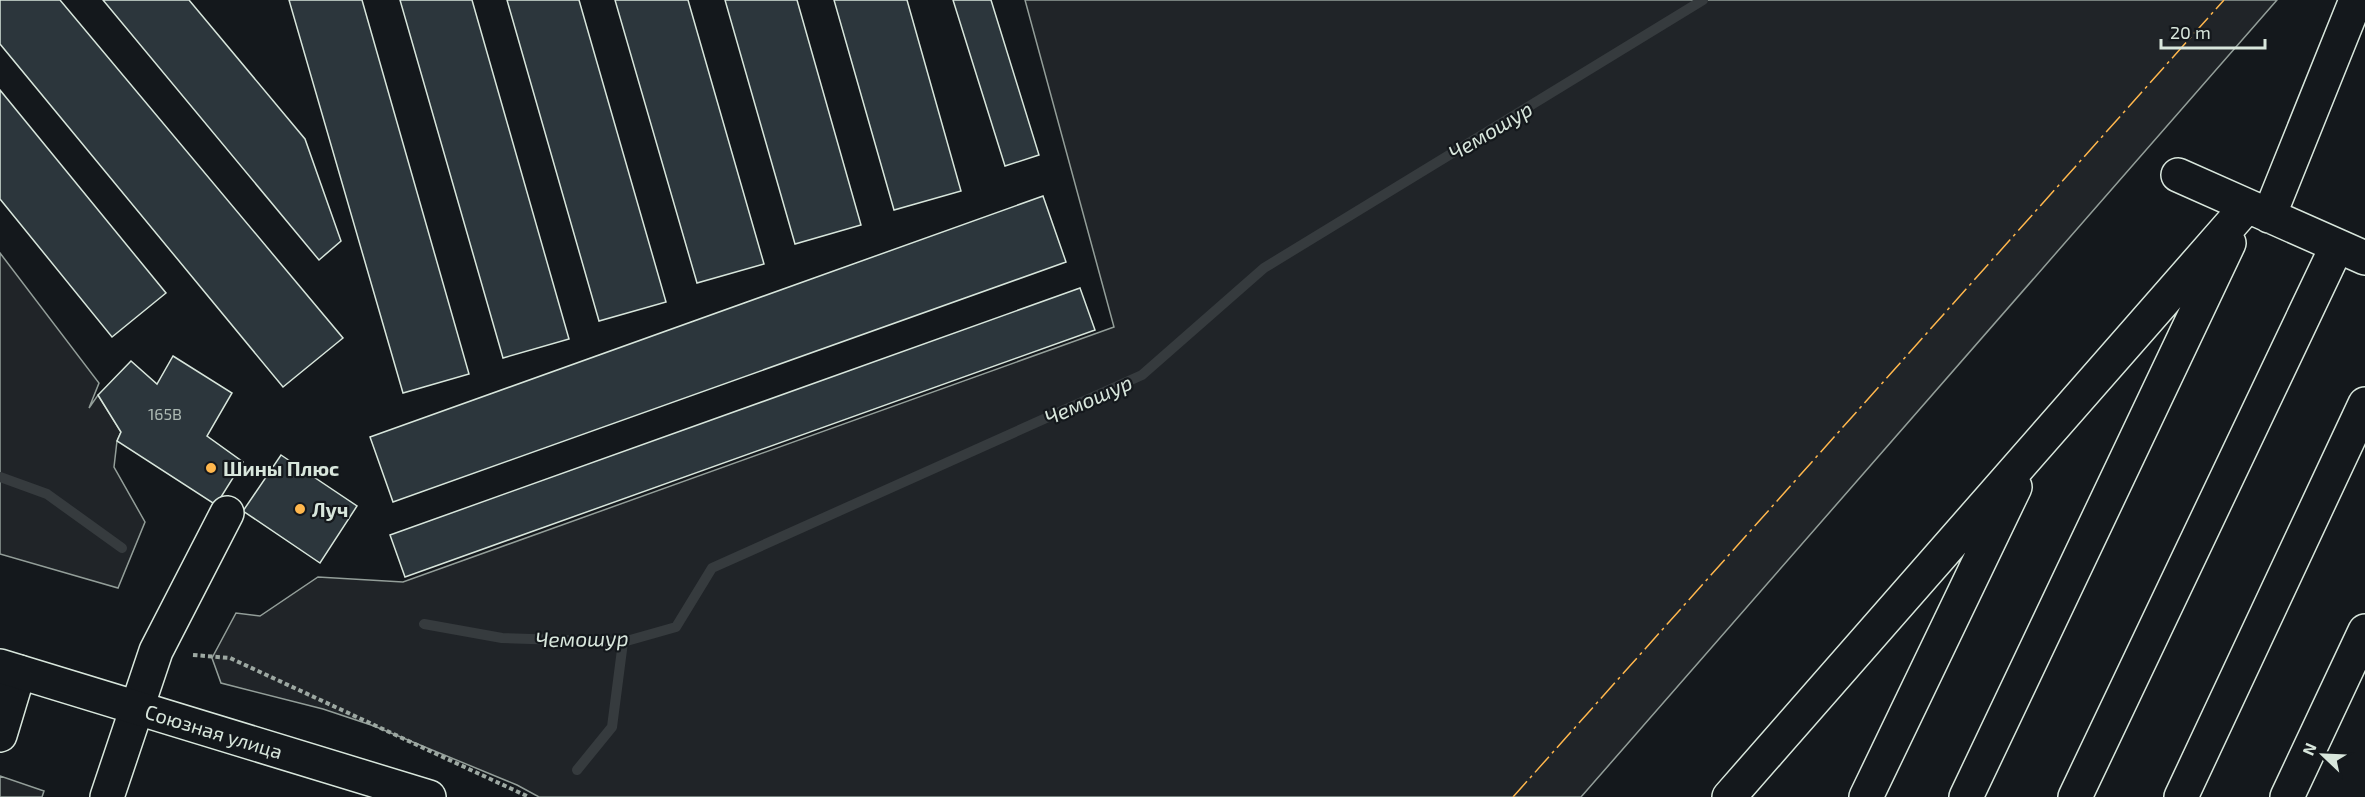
<svg xmlns="http://www.w3.org/2000/svg" width="2365" height="797" viewBox="0 0 2365 797" font-family="'Exo 2',sans-serif">
<rect width="100%" height="100%" fill="#14181c"/>
<path fill="#202428" stroke="#939e99" stroke-width="1.5" d="M1025,0H2277L1581,797H539L517,785L374,726L323,709L221,683L212,658L236,613L260,616L318,577L403,582L1114,327Z
M0,253L99,383L89,408L98,395L121,432L117,441L114,467L145,522L118,588L0,554Z
M0,776L44,791L42,797H0Z"/>
<g fill="none" stroke-linecap="round" stroke-linejoin="round">
<path stroke="#363b3e" stroke-width="10" d="M0,477L47,494L122,548
M424,624L502,638L623,642L676,627L712,568L1142,375L1264,268L1703,0
M577,770L612,727L623,642"/>
</g>
<path fill="#2c363c" stroke="#d8e6dc" stroke-width="1.5" d="M0,0H60L343,338L283,387L0,44Z
M103,0H189L305,139L341,241L319,260Z
M289,0H362L469,374L403,393Z
M400,0H472L569,339L503,358Z
M507,0H579L666,302L599,321Z
M615,0H688L764,264L697,283Z
M725,0H797L861,225L795,244Z
M834,0H907L961,191L894,210Z
M953,0H991L1039,155L1005,166Z
M0,90L166,293L112,337L0,199Z
M1043,196L1066,262L393,502L370,437Z
M1080,288L1095,330L405,577L390,535Z
M173,356L232,393L207,436L243,462L216,505L117,441L121,432L98,395L131,361L157,384Z
M281,455L357,506L320,563L243,511Z"/>
<g fill="none" stroke-linecap="round" stroke-linejoin="round">
<g stroke="#d8e6dc" stroke-width="36">
<path id="minor" d="M2178,175L2365,258
M2269,216L2356,0
M0,735L19,672
M107,797L156,651L227,513
M1729,797L2247,206
M1866,797L2015,487
M1966,797L2229,243
M2075,797L2337,246
M2181,797L2365,404
M2287,797L2365,631"/>
</g>
<g stroke="#d8e6dc" stroke-width="36">
<path id="major" d="M0,666L429,797"/>
</g>
<path stroke="#9da8a2" stroke-width="4" stroke-dasharray="4.5 3" stroke-linecap="butt" d="M193,655L230,658L529,797"/>
<use href="#minor" stroke="#14181c" stroke-width="33"/>
<use href="#major" stroke="#14181c" stroke-width="33"/>
<path stroke="#ffb74d" stroke-width="1.5" stroke-dasharray="21 4.5 3 4.5" stroke-linecap="butt" d="M1513,797L2224,0"/>
</g>
<g fill="#ffb74d" stroke="#14181c" stroke-width="2">
<circle cx="211" cy="468" r="6"/>
<circle cx="300" cy="509" r="6"/>
</g>
<g text-anchor="middle" dominant-baseline="central" stroke-width="4.5" stroke-linejoin="round" paint-order="stroke">
<g font-size="16" fill="#adbab4">
<text x="165" y="413">165В</text>
</g>
<g font-size="20" font-weight="bold" fill="#d8e6dc" stroke="#14181c" text-anchor="start">
<text x="223" y="468">Шины Плюс</text>
<text x="312" y="509">Луч</text>
</g>
<g font-size="20" fill="#d8e6dc" stroke="#14181c">
<text transform="translate(214 731) rotate(17)">Союзная улица</text>
</g>
<g font-size="21" font-style="italic" fill="#d8e6dc" stroke="#14181c">
<text transform="translate(1490 130) rotate(-31)">Чемошур</text>
<text transform="translate(1088 399) rotate(-24)">Чемошур</text>
<text transform="translate(582 638) rotate(-1)">Чемошур</text>
</g>
</g>
<g transform="translate(2323 755) rotate(293)" stroke="#14181c" stroke-width="4.5" paint-order="stroke">
<path d="M0-4.5L10 22L0 15L-10 22Z" fill="#d8e6dc"/>
<text y="-9" font-size="16" font-weight="bold" text-anchor="middle" fill="#d8e6dc">N</text>
</g>
<path d="M2161 39v9h104v-9" fill="none" stroke="#d8e6dc" stroke-width="3"/>
<text x="2170" y="39" font-size="18" fill="#d8e6dc" stroke="#14181c" stroke-width="4.5" paint-order="stroke">20 m</text>
</svg>
